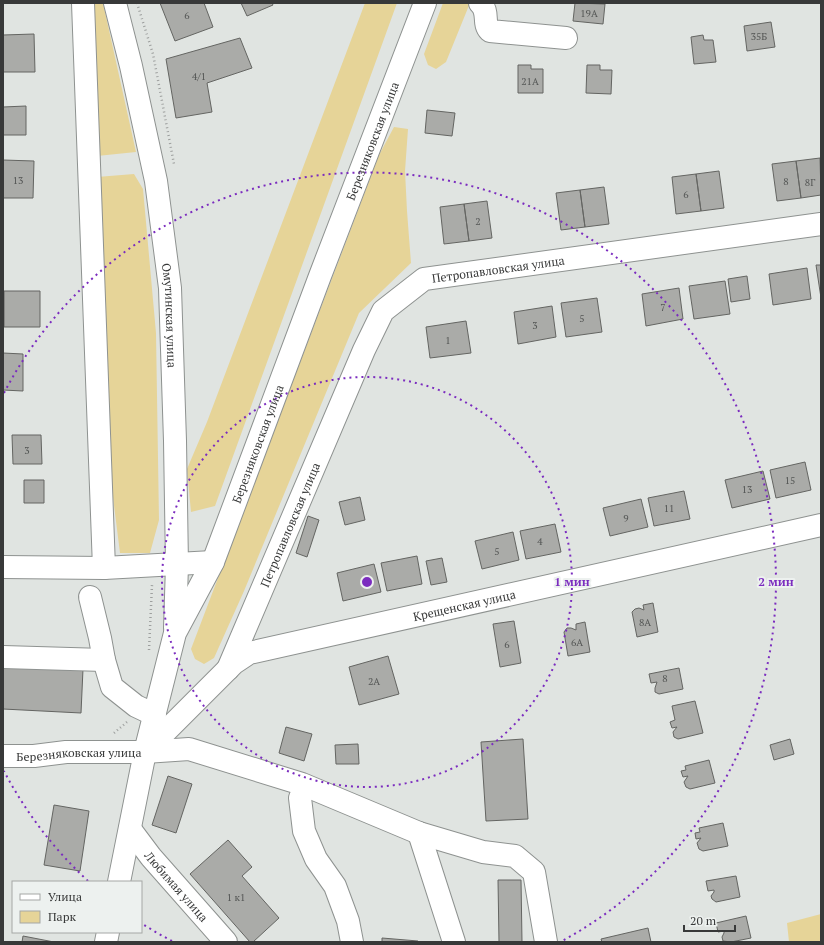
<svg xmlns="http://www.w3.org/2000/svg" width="824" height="945" viewBox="0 0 824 945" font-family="'PT Serif',serif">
<rect width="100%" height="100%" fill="#e0e4e1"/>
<path fill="#e6d498" d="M91,3H103L136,152L97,156Z
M365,3H397L215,506L191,512L187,469L207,422Z
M443,3H470L446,62L436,69L428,65L424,54Z
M394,127L408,129L405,171L407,211L411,263L359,313L244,591L214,658L204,664L195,659L191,649L379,155Z
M134,174L143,189L156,333L159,520L150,553H120L104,426L97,177Z
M821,914V942H789L787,923Z"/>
<path fill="#aaaba8" stroke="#646562" d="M160,3H204L213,27L175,41Z
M241,3H272L273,5L247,16Z
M575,3L605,4L603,24L573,21Z
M771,22L775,47L747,51L744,26Z
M34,34L35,72H3V35Z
M703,35L704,40H713L716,62L694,64L691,37Z
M240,38L252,68L207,83L212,112L176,118L166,59Z
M518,65H531V69H543V93H518Z
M587,65H600V70H612L611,94L586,93Z
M26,106V135H3V107Z
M427,110L455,113L452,136L425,133Z
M820,158L821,195L801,198L796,161Z
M3,160L34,161L33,198H3Z
M796,161L801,198L777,201L772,164Z
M719,171L724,208L701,211L696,174Z
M696,174L701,211L676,214L672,177Z
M604,187L609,224L585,227L580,190Z
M580,190L585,227L561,230L556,193Z
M487,201L492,238L469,241L464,204Z
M464,204L469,241L444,244L440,207Z
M816,265H821V298Z
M807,268L811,299L773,305L769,274Z
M747,276L750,299L731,302L728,279Z
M725,281L730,314L694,319L689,286Z
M679,288L683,319L646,326L642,294Z
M4,291H40V327H4Z
M597,298L602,332L566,337L561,303Z
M552,306L556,337L518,344L514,312Z
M466,321L471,353L430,358L426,327Z
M3,353L23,354V391L3,390Z
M12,435H41L42,464H13Z
M805,462L811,490L776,498L770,470Z
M763,471L770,499L732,508L725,480Z
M24,480H44V503H24Z
M684,491L690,519L654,526L648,498Z
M360,497L365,520L345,525L339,502Z
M641,499L648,527L610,536L603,508Z
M308,516L319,520L307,557L296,553Z
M555,524L561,552L526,559L520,531Z
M513,532L519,560L482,569L475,541Z
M417,556L422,584L387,591L381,563Z
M442,558L447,582L431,585L426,561Z
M374,564L381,592L343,601L337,573Z
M653,603L658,632L637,637L632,612L635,609L639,608L644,610L643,605Z
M514,621L521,663L500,667L493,624Z
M585,622L590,652L568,656L564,632L567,628H571L576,630V624Z
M388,656L399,694L359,705L349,667Z
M3,664L83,669L81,713L3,709Z
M679,668L683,689L659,694L655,692V688L657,682L651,683L649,674Z
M695,701L703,733L678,739L674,737L673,732L677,727L672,728L670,722L675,720L672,706Z
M286,727L312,734L304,761L279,753Z
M523,739L528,819L486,821L481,742Z
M790,739L794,754L774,760L770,745Z
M358,744L359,764H336L335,745Z
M709,760L715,783L690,789L686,787L684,782L688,776L683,777L681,771L686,770L685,766Z
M168,776L192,784L176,833L152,825Z
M54,805L89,811L80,871L44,865Z
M723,823L728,846L703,851L699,849L697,843L701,838L696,839L695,833L700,832L699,828Z
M228,840L252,867L242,876L279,918L253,942H250L190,874Z
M736,876L740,897L716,902L712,899L711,896L714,892V890L708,891L706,881Z
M498,880H521L522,942H499Z
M746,916L751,938L731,942L723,941L722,937L724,933V931L718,932L716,923Z
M648,928L651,942H602L601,939Z
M23,936L54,942H22Z
M382,938L418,941V942H382Z"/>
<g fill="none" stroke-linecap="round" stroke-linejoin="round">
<g stroke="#8e9290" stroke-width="24">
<g id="minor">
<path d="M83,3L104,568"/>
<path id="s1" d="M115,3L131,66L156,181L170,288L175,441L177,565L175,628"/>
<path d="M480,3C490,12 482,23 490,31L566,38"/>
<path d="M3,567L104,568L213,562"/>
<path d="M90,597L100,638L104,660L112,687L136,706L155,715"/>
<path d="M3,657L104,660"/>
<path id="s2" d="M228,669L364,350L383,311L424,279L821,224"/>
<path id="s3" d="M146,751L234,663L249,653L821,525"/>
<path id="s4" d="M3,756H34L66,752H145L189,749L302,784L419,833L483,852L515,856L534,872L546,942"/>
<path d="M305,786L300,798L304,831L316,859L335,886L348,921L352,942"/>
<path id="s5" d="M130,829L151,857L226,942"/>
<path d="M419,833L454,942"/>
<path id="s6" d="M119,882L145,752L175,633L213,562L320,276L425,3"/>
<path d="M106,942L108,932"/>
</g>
</g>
<path stroke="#9ea09f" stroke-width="2.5" stroke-dasharray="1 3" stroke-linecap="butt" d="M137,3L153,54L174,164
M149,650L152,585
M114,733L127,722"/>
<use href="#minor" stroke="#fff" stroke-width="22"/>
</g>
<g fill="none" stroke="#7b2cbf" stroke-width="2" stroke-dasharray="2 4">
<circle cx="367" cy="582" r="205"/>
<path d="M172 941A409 409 0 0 1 141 923M88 881A409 409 0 0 1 4 771M4 393A409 409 0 1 1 562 941"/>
</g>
<g text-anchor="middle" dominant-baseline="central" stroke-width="4" stroke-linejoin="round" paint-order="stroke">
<g font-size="10" fill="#545655">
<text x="589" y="13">19А</text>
<text x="187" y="15">6</text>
<text x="759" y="36">35Б</text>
<text x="199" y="76">4/1</text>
<text x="530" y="81">21А</text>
<text x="18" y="180">13</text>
<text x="786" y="181">8</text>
<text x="810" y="182">8Г</text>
<text x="686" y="194">6</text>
<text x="478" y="221">2</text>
<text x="663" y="307">7</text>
<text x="582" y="318">5</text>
<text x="535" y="325">3</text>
<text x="448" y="340">1</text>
<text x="27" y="450">3</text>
<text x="790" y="480">15</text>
<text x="747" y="489">13</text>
<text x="669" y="508">11</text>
<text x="626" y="518">9</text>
<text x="540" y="541">4</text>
<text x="497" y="551">5</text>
<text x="645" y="622">8А</text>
<text x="577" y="642">6А</text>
<text x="507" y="644">6</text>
<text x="665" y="678">8</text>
<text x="374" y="681">2А</text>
<text x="236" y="897">1 к1</text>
</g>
<g font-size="12" fill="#383939" stroke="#edf1ef">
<text stroke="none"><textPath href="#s6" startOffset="786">Березняковская улица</textPath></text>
<text stroke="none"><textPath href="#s2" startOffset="517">Петропавловская улица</textPath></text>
<text stroke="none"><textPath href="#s1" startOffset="318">Омутинская улица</textPath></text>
<text stroke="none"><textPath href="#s6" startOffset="462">Березняковская улица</textPath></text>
<text stroke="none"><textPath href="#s2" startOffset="157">Петропавловская улица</textPath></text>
<text stroke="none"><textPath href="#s3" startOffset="363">Крещенская улица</textPath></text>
<text stroke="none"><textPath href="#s4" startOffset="76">Березняковская улица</textPath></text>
<text stroke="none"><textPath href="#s5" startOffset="74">Любимая улица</textPath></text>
</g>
</g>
<circle cx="367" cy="582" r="6" fill="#7b2cbf" stroke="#edf1ef" stroke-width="2"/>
<g font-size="12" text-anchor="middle" font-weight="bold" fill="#7b2cbf" stroke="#edf1ef" stroke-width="4" stroke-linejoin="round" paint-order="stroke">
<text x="572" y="586">1 мин</text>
<text x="776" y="586">2 мин</text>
</g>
<rect width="824" height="945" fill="none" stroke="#383939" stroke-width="8"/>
<rect x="12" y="881" width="130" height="52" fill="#edf1ef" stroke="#a5a7a6"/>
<rect x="20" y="894" width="20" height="6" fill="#ffffff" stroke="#a5a7a6"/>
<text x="48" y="901" font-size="12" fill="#383939">Улица</text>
<rect x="20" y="911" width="20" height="12" fill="#e6d498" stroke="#a5a7a6"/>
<text x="48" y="921" font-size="12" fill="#383939">Парк</text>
<path d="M684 925v6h51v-6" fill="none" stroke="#383939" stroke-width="2"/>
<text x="690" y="925" font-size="12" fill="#383939" stroke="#edf1ef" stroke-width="3" paint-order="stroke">20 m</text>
</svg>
